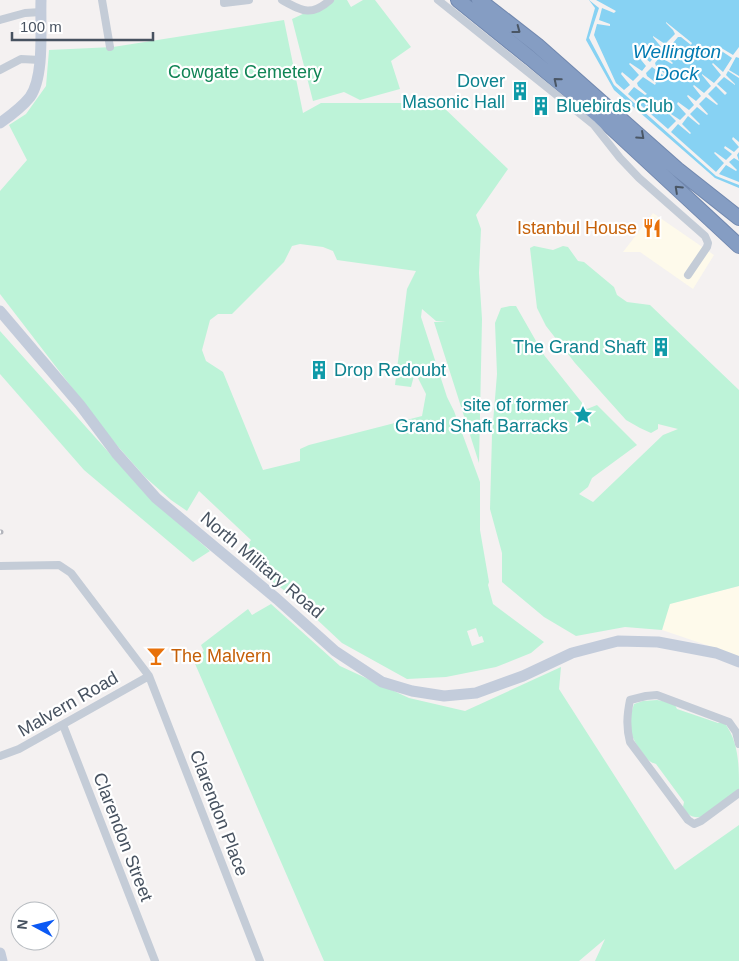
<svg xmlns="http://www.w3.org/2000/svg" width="739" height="961" viewBox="0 0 739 961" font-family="Arial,sans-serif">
<rect width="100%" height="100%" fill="#f4f1f1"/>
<path fill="#fefaeb" d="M653,213L714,255L693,289L640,252H623Z
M739,586V656L662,630L669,604Z"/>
<path fill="#bdf3d8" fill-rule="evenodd" d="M333,0H347L351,7L363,0H375L411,47L391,61L400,89L360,100L344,92L313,101L292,19Z
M284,20L303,113L321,103H429L442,106L508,169L476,215L481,229L479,273L482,319L479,463L434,322H446L436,321L422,309L421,317L447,397L454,411L480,482V530L489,582L488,585L493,604L544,642L531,653L496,667L446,677L407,679L342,643L294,598L240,556L251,540L199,491L187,511L171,500L145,477L113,441L0,294V191L27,160L9,125L26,114L46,86L49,50L113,47ZM300,244L323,247L333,251L337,260L416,271L407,289L395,385L411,387L415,372L426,394L422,416L309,445L300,449V461L263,470L223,372L206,361L202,350L210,320L218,314H232L284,262L292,246ZM476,628L479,637L482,636L484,642L472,646L467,631Z
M534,246L553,250L563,246L568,247L578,261L584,262L614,287L617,295L627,302L650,305L739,390V586L670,604L662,630L625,627L576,636L544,617L502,582V553L490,509L492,435L497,374L495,323L501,308L510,306H516L544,355L587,409L597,405L637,445L592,478L588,487L579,494L593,502L663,435L678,429L658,424V429L651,433L640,428L626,420L575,363L546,326L537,308L530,248Z
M0,331L146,494L210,551L193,562L84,470L0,374Z
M271,604L340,666L409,698L465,711L561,667L559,689L675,870L739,825V961H595L605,939L579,961H324L193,659L204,651L201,645L248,609L252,615Z
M657,700L674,703L677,709L718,723L724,722C739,742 739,765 739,789L701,817C691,818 688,815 683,807L684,802L656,764C649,762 646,758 642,752C629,735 627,724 634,704L643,701Z"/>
<path fill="#87d2f3" d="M589,0H739V188L715,178L614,90L586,40L595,8Z"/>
<path fill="#f4f1f1" d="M589,0H596L616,11L614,13L602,8L599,20L610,24V26L597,24L594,35L616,83L624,90L630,85L621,74L622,72L633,81L639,75L629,64L630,63L642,71L646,66L637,55L638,53L650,62L655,56L645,46L646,44L655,52H658L662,48L653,37V36L665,44L675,34L673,30L666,23V22L692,43L691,45L681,37H678L673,43V46L682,53L681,54L672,47H669L664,53L665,56L673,63L672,64L660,57L655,63L656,66L665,74L663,75L652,67L646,73L647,76L656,83L655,85L643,77L637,83L638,86L647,94L645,95L634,87L628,94L668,129L676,121L668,113V112L680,120L686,114L677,104L678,102L689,110L694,105L687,96L688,95L696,101L701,96L693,86L694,85L704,93L711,86L702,75V74L714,83L721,75L712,64L713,63L723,72L732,58L717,48L718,46L733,55L739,47V58L736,57L729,70L739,76V78L728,71L726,75L735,84V85L724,77L717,84L727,93L725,95L716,86L708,94L718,104L717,105L706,97L699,104L708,114L707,115L697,107L690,114L700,124L699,125L688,116L682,124L691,133L690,134L678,124L671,132L716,172L724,163L714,153L715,152L726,160L732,154L724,148L725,146L734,152L739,147L732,139L733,137L739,142V152L737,155L739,161L734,158L729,162L737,170L736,171L726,165L719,174L739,182V185L716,176L614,85L589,38L599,8Z"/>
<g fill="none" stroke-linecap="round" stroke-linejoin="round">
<g stroke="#7188af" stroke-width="16">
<path id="highway" d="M458,0L530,58L600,117L739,246
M479,0L537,45L677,169L739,218"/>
</g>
<path stroke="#c4ccd7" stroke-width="8" d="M102,0L110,47
M224,0V3L249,0
M282,0C302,11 311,17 330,0
M438,0L594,125L620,158L639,178L705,236L708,243L707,247L688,275
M0,20L25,13L41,12
M0,70L21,59L40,60
M0,566L59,565L71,573L149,676L260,961
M63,725L155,961
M739,744L736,732L729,722L657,695L646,696L630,700C627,715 626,727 630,742L688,820L694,824L701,821L739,793
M0,756L19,749L149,676"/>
<path stroke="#c3ccdb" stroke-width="11" d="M0,123C10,116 22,107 30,97C45,76 40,26 41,0
M0,311L80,405L116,453L156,498L277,599L335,651L382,682L412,691L444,696L476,693L523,676L572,653L618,641L658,642L716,653L739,662
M0,953L2,961"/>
<use href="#highway" stroke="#859dc3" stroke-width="14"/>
<g stroke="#b3b5bc" stroke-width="5">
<path id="rail" d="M0,532H1"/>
</g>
<use href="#rail" stroke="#fff" stroke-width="3" stroke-dasharray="9" stroke-linecap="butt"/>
</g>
<defs><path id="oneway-chevron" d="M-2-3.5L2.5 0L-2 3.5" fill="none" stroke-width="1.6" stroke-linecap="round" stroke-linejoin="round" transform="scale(1.25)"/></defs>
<g stroke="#4a5665">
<use href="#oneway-chevron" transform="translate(517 30) rotate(37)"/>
<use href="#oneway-chevron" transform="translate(557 81) rotate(-140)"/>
<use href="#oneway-chevron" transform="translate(641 136) rotate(42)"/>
<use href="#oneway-chevron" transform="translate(678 189) rotate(-137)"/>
</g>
<defs>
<g id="building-bare" transform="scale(1.5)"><path d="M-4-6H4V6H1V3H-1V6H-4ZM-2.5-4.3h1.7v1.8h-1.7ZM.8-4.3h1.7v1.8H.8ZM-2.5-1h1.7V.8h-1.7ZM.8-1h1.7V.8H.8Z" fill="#0f9aa8" stroke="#fff" stroke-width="2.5" paint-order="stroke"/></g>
<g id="restaurant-bare" transform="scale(1.5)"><path d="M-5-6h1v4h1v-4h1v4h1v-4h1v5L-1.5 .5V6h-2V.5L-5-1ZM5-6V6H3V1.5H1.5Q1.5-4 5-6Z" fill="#e8710a" stroke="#fff" stroke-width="2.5" paint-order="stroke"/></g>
<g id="sight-bare" transform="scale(1.5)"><path d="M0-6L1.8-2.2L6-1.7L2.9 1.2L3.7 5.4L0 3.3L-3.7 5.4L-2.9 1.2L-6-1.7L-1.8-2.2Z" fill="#0f9aa8" stroke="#fff" stroke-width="2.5" paint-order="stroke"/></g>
<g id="bar-bare" transform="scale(1.5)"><path d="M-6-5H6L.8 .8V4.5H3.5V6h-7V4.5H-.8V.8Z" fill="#e8710a" stroke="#fff" stroke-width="2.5" paint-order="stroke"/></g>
</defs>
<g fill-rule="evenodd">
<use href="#building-bare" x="520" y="91"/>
<use href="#building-bare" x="541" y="106"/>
<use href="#restaurant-bare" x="652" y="228"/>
<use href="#building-bare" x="661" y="347"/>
<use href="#building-bare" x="319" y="370"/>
<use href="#sight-bare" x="583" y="415"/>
<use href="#bar-bare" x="156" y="656"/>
</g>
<g text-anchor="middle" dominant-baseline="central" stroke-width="4.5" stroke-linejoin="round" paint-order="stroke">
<g font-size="18" fill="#108455" stroke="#fff">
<text x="245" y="72">Cowgate Cemetery</text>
</g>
<g font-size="18" fill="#0d838f" stroke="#fff" text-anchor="end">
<text x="505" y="81">Dover<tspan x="505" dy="21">Masonic Hall</tspan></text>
<text x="556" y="106" text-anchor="start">Bluebirds Club</text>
<text x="646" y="347">The Grand Shaft</text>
<text x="334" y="370" text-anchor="start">Drop Redoubt</text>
<text x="568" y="405">site of former<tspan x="568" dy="21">Grand Shaft Barracks</tspan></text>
</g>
<g font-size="18" fill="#c56008" stroke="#fff" text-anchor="end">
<text x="637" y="228">Istanbul House</text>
<text x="171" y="656" text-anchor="start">The Malvern</text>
</g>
<g font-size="18" fill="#475260" stroke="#fff">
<text transform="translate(262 565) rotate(40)">North Military Road</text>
<text transform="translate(68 704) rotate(-30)">Malvern Road</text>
<text transform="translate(219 813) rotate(69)">Clarendon Place</text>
<text transform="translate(123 837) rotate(69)">Clarendon Street</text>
</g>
<g font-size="19" font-style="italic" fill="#027bb2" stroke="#fff">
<text x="677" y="51">Wellington<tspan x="677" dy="22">Dock</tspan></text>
</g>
</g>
<g transform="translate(35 926) rotate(277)"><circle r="24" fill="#ffffff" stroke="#b5babf"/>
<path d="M0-4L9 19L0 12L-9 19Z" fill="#0b59f4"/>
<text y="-8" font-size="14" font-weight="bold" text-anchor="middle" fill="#475260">N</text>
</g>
<path d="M12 32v8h141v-8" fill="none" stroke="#475260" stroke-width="2.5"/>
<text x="20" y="32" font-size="15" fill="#475260" stroke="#ffffff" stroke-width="4" paint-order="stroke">100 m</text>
</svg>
